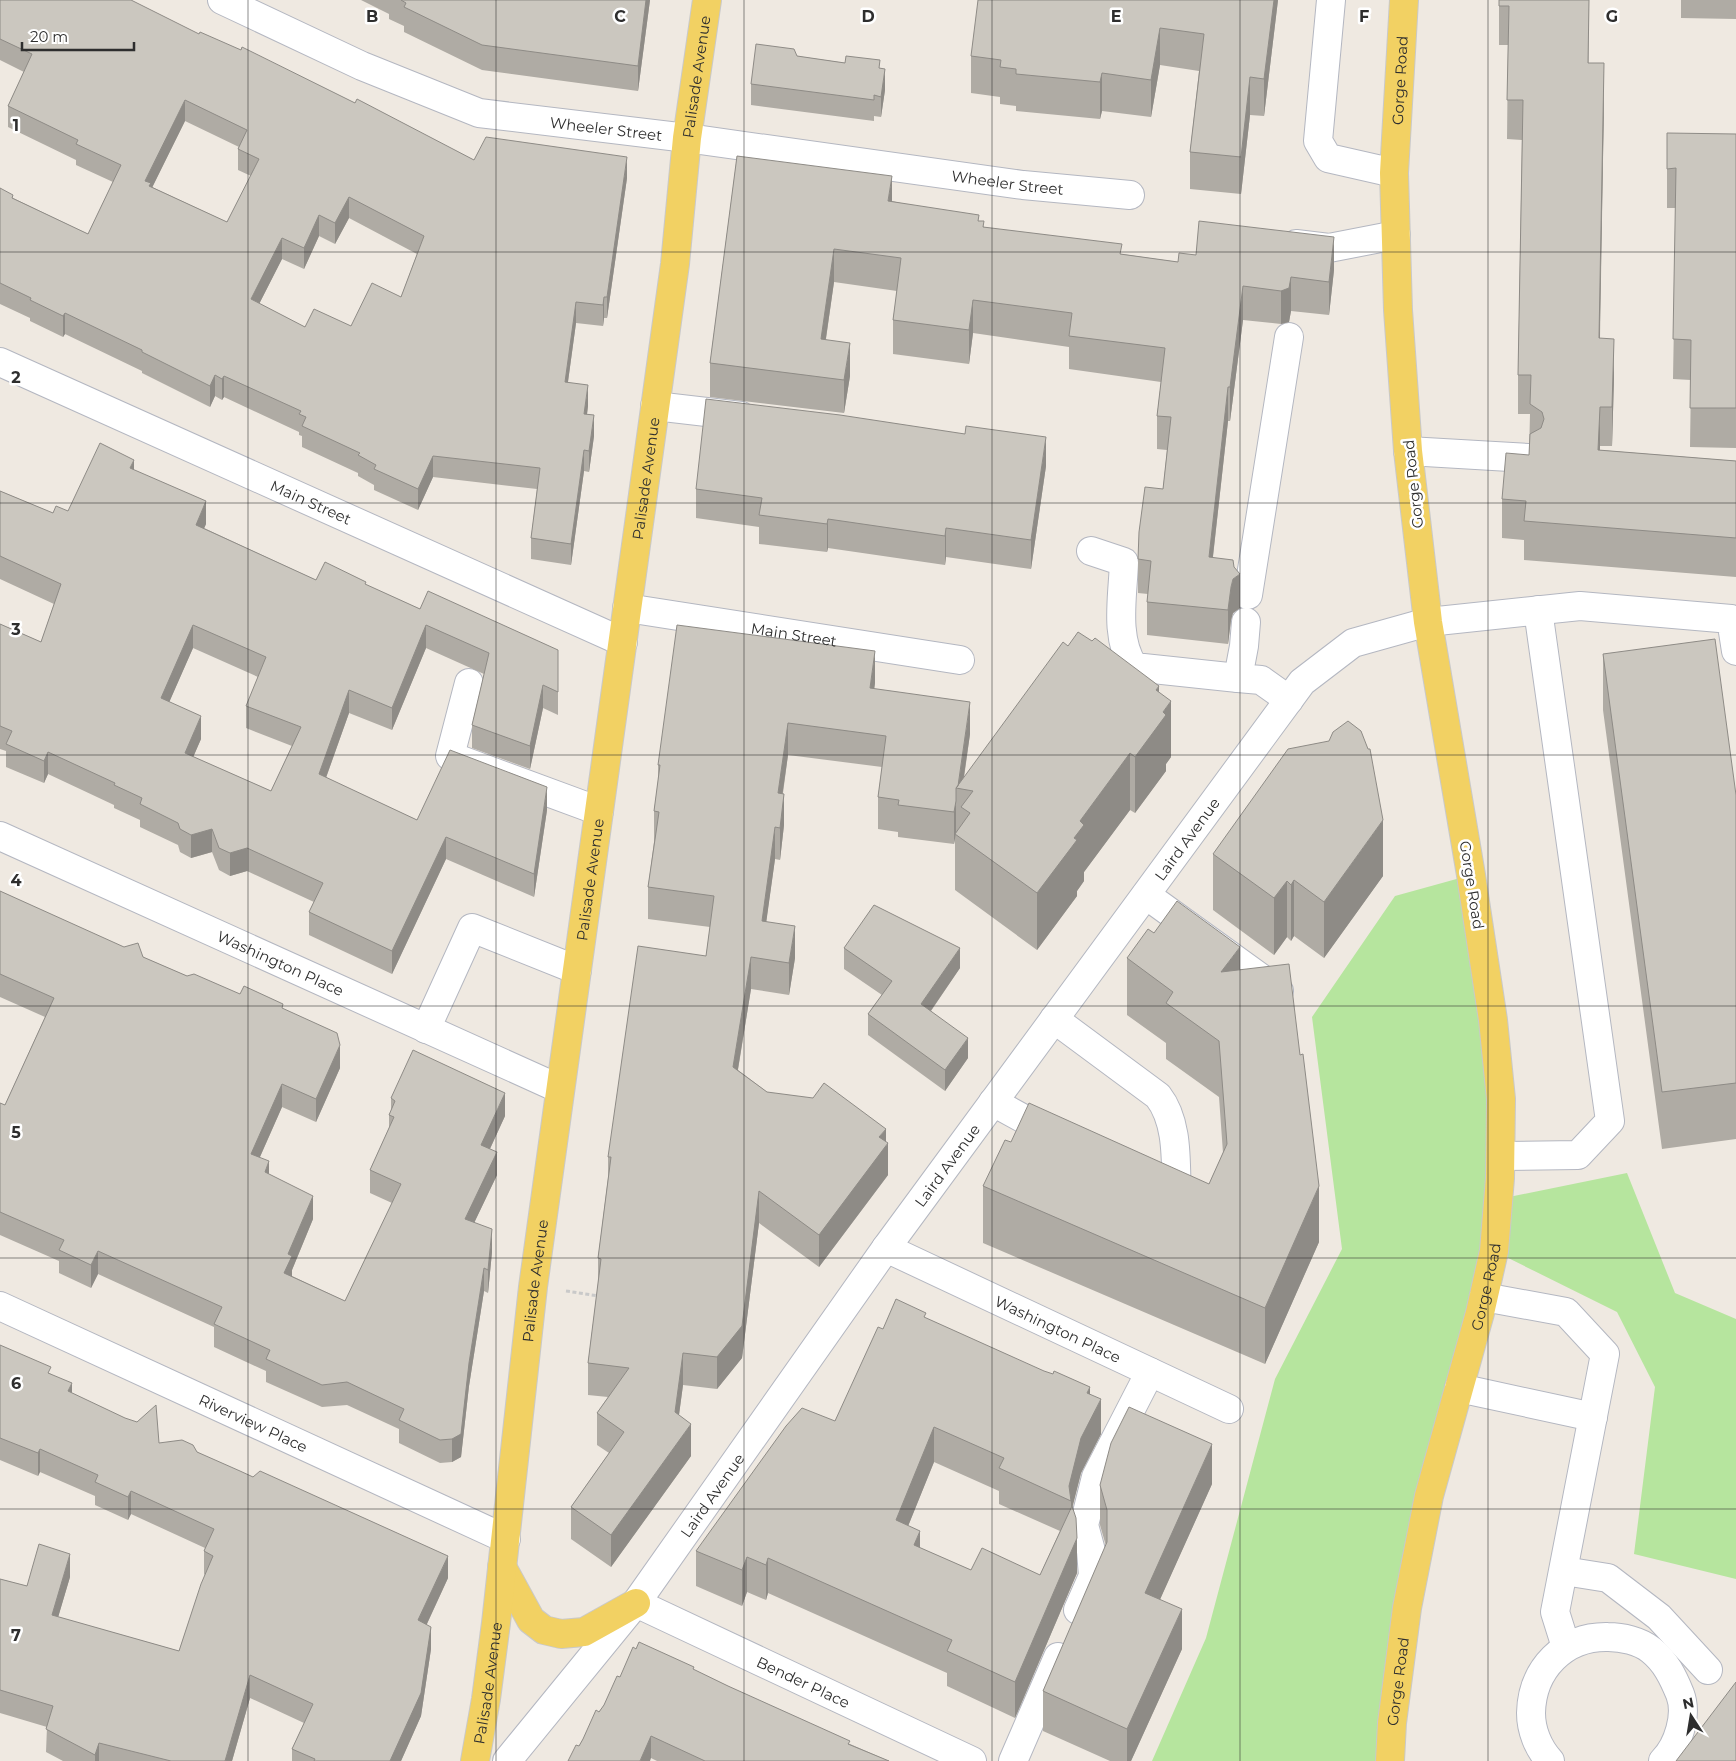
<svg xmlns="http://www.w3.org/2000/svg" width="1736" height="1761" viewBox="0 0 1736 1761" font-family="Montserrat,sans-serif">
<rect width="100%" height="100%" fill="#efe9e1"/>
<path fill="#b6e59e" d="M1471,875L1499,1199L1627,1173L1675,1293L1736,1319V1579L1634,1554L1655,1387L1617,1312L1494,1251L1429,1496L1390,1761H1152L1206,1638L1275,1379L1342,1249L1312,1017L1395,896Z"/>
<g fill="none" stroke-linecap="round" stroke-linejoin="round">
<g stroke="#b4b7c1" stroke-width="30">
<g id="minor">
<path id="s1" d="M222,0L362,66L479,113L687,138L1023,185L1130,195"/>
<path d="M1331,0L1318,141L1328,158L1394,173"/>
<path d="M1296,244L1329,248L1396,235"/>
<path id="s2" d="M0,362L623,642"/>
<path d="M655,406L741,416"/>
<path d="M1408,451L1528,458"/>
<path d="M1091,551L1124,562C1123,595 1114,638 1134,667L1238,678"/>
<path d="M1248,595L1289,337"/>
<path id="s3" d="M627,608L960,660"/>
<path d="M1246,622L1244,646L1238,678L1261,680L1289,700"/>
<path d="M469,683L450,756L599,811"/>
<path id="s4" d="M0,836L560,1089"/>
<path d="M1146,895L1279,991"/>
<path d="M1054,1019L1158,1096C1180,1124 1175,1168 1177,1201L1172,1199"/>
<path d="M426,1029L472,928L577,970"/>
<path d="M993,1102L1055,1136"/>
<path d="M1501,1156L1578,1155L1610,1121L1538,610"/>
<path id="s5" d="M886,1248L1229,1409"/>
<path d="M1484,1297L1566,1312L1605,1354L1555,1612L1566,1647"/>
<path id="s6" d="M0,1306L506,1539"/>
<path d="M1459,1388L1593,1417"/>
<path d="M1564,1571L1608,1578L1659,1617L1708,1670"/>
<path id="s7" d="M636,1603L972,1761"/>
<path d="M1078,1610L1093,1576L1091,1551L1084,1525L1096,1477L1150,1372"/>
<path id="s8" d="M507,1761L636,1603L886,1248L1302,682L1353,643L1428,622L1580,606L1731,619L1736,651"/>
<path d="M1013,1761L1058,1657"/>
<path d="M1550,1761C1538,1748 1531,1730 1531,1713C1532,1669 1564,1636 1608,1637C1622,1637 1640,1641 1651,1650C1666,1662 1673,1677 1680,1694C1688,1715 1678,1746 1663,1761"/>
</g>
</g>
<g stroke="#c9c9c9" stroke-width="30">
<g id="major">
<path d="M502,1567L531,1620L544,1630L561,1634L584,1632L636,1603"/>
<path id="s9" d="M475,1761L486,1699L496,1623L533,1287L675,264L687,138L707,0"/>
<path id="s10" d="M1390,1761L1392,1723L1407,1608L1429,1496L1480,1313L1494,1251L1500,1178L1501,1099L1493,1020L1471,875L1428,622L1408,451L1398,310L1394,173L1404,0"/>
</g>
</g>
<path stroke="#c9c9c9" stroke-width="3" stroke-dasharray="4 2.5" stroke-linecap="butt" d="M566,1291L599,1296"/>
<use href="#minor" stroke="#fff" stroke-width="28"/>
<use href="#major" stroke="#f2d163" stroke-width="28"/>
</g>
<path fill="#afaba4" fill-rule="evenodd" d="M0,0L199,34L355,103L474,160L627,178L607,318H604L603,326L576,323L568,382L588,406L587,415L594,436L589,472L584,471L571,565L531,559V538L537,489L433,477L418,510L374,490V485L358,476V473L302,447V436L299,435V432L224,397L222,400L215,396L210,407L142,373V371L65,334L63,337L30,321V318L0,304V188L13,198L88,234L113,182L76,165V160L8,127V106L24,72L0,60ZM185,121L239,147L238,149V170L251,176L227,222L152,187ZM349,218L417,254L401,297L351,326L305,327L259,304L282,259L304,269L319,236L335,244Z
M361,0H650L638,91L482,70L404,32V26L389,19V14Z
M1278,0L1264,116L1250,115L1241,194L1190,189V152L1199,71L1160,65L1151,117L1102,111L1100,119L1016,111V106L1000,104V97L971,93V56Z
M1499,0H1589L1588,63L1604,102L1600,338L1614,378L1612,446H1600V450L1736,461V577L1524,560V540L1502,538V499L1529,455L1530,414H1518V375L1522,140L1507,139L1508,45H1499Z
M1681,0H1736V19L1681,18Z
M797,56L880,68L885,90L881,117L874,116V121L751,105V84Z
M1736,134V448L1690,447L1691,380L1673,379L1676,208H1667V169Z
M737,156L892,201L979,221L984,227L1122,254L1178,262L1334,270L1329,315L1291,311L1289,322L1281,324L1243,320L1230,421H1228L1213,557L1240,608L1233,613L1231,620L1228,644L1147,635V602L1148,594L1138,593V559L1163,489L1167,450L1157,449V416L1161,382L1069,369V347L973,333L969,364L893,354V320L897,291L834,282L826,339L850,376L844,413L710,397V363Z
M1046,466L1031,569L946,557L945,565L828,548L827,552L759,544V527L696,518V489Z
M134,470L206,524L204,528L316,580L366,585L420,609L558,650V715L543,708L530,769L472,748V725L484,674L426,648L392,730L349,713L326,778L417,820L547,810L534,897L446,859L392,974L309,935V912L314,902L247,871L230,876L219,870L212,852L191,858L180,852L178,845L140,827V820L114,808V805L48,774L44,783L6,767V751L0,749V624L41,642L54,604L0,579V491L53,513L68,511ZM193,648L258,677L246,706V728L292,746L271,791L193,757L201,739L169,702Z
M1068,646L1159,692L1171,757L1166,764V771L1135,813L1130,810L1084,872V881L1077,891V896L1037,950L955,890V838L954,844L898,837V832L878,829V797L882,767L788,755L783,793L784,825L780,860L775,859L766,922L795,958L789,995L751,989L738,1070L767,1092L886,1142L888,1175L819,1267L759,1223L742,1358L717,1389L683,1385L679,1415L691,1456L611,1567L571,1539V1507L609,1453L597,1445V1413L608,1397L588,1395V1363L598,1284V1258L608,1178V1157L706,956L710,927L648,919V887L654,842V811L658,782V765L875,683L874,689L970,734L964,778Z
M1603,654L1736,795V1139L1662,1149L1603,710Z
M1213,854L1383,876L1324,958L1294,936L1291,941L1287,937L1274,955L1213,910Z
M0,891L143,957L187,976L283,1009L340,1068L316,1122L282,1107L260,1157L269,1174L313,1219L292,1270V1276L345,1301L392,1203L370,1193V1170L389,1128V1115L391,1111V1098L505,1116L490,1149L497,1175L474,1223L492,1252L488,1293L484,1291L469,1386L461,1457L452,1462L440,1463L399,1443V1429L347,1405L322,1407L266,1382V1371L214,1347V1327L98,1274L91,1288L59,1273V1261L0,1235V1103L5,1105L45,1017L0,997Z
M1154,933L1240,970L1319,1242L1265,1364L983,1243V1186L1011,1142L1209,1184L1223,1153L1219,1097L1166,1059V1043L1127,1015V958Z
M844,948L960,968L931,1011L968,1058L945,1091L868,1035V1014L882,995L844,969Z
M926,1318L1090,1394L1101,1434L1081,1473L1072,1507L1077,1573L1015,1718L947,1686V1673L768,1593L766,1600L747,1592L742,1606L696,1586V1551L835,1421L883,1329ZM934,1462L999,1491V1504L1060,1531L1040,1575L971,1570L920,1548L908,1526Z
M0,1345L51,1374L72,1393L159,1443L197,1452L448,1578L427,1624L431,1649L421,1716L401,1761H292V1749L304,1723L250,1698L232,1761H63L46,1752L47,1727L0,1713V1579L27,1586L70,1577L58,1617L179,1651L205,1575L204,1574V1551L205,1548L131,1514L128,1520L95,1505V1496L40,1472L38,1476L0,1460Z
M1212,1484L1160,1599L1182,1649L1131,1761H1110L1043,1731V1691L1106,1546L1100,1525V1485Z
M694,1670L850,1744L889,1761H657L651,1758L579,1746L599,1712L604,1705L620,1677Z"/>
<path fill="#8e8b86" d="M646,0H650L638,91V66Z
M1274,0H1278L1264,116V79Z
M1589,0L1588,102V63Z
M1160,28V65L1151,117V80Z
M1604,63V102L1599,377V338Z
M885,69V90L881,117V97Z
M1102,73V111L1100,119V82Z
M1250,77V115L1241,194V157Z
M185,100V121L151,190L145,181Z
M627,157V178L607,318V297Z
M892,176V210L888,201Z
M349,197V218L335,244V223Z
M319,215V236L304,269V248Z
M1334,237V270L1329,315V282Z
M282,238V259L251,320V299Z
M834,249V282L821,372V339Z
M1291,277V311L1289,322L1281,324V291Z
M1243,286V320L1230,421V387Z
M604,297V318L603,326V305Z
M973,300V333L969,364V330Z
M576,302V323L565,403V382Z
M65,313V334L63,337V316Z
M1614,339V378L1612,446V407Z
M850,343V376L844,413V380Z
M215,375V396L210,407V386Z
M224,376V397L222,400V379Z
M588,385V406L584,435V414Z
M1228,387V421L1209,591V557Z
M1600,407V446L1598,489V450Z
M594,415V436L589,472V451Z
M1046,437V466L1031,569V540Z
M584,450V471L571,565V544Z
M433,456V477L418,510V489Z
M134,460V483L130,468Z
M206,501V524L196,547V525Z
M828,519V548L827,552V524Z
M946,528V557L945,565V536Z
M1240,574V608L1233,613L1231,620L1228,644V610L1231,587L1233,579Z
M193,625V648L161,721V698Z
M426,625V648L392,730V708Z
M875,651V683L870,720V688Z
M543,685V708L530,769V746Z
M1159,686V724L1163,712L1171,701V757L1166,764V771L1135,813V757L1156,690Z
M349,690V713L319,797V774Z
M970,702V734L962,789H958Z
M201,716V739L185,776V753Z
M788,723V755L778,825V793Z
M48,752V774L44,783V761Z
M1130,753V810L1084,872V881L1077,891V896L1037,950V893L1074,838L1080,821Z
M547,787V810L534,897V874Z
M784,794V825L780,860V828Z
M956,801V833L954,844V812Z
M1383,820V876L1324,958V902Z
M775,827V859L762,953V921Z
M212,829V852L191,858V835Z
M446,837V859L392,974V951Z
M247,848V871L230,876V853Z
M1294,880V936L1291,941V885Z
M1287,881V937L1274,955V898Z
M795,926V958L789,995V963Z
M1240,947V1003L1221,972Z
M960,948V968L921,1025V1004Z
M751,957V989L733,1099V1067Z
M968,1038V1058L945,1091V1070Z
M340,1045V1068L316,1122V1099Z
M282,1084V1107L251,1177V1154Z
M505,1093V1116L481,1168V1145Z
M886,1129V1146L888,1143V1175L819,1267V1235L879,1137Z
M497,1152V1175L465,1242V1219Z
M269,1161V1184L265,1172Z
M1319,1186V1242L1265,1364V1308Z
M759,1191V1223L742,1358L717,1389V1357Z
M313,1196V1219L292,1270V1279L284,1273L288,1254Z
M492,1229V1252L488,1293V1270Z
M98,1251V1274L91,1288V1265Z
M484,1268V1291L469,1386L461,1457L452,1462V1439L469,1363Z
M683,1353V1385L675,1444V1412Z
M72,1383V1406L68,1391Z
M1090,1387V1420L1101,1399V1434L1081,1473L1071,1513V1501L1069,1486L1087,1393Z
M691,1424V1456L611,1567V1535Z
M934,1427V1462L896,1556V1520Z
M1212,1444V1484L1145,1633V1593Z
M40,1449V1472L38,1476V1453Z
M131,1491V1514L128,1520V1497Z
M920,1531V1566L914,1545Z
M1077,1538V1573L1015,1718V1682Z
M70,1554V1577L52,1638V1615Z
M448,1556V1578L418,1643V1620Z
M747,1557V1592L742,1606V1570Z
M768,1558V1593L766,1600V1565Z
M1182,1609V1649L1131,1761H1127V1729Z
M431,1627V1649L421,1716L401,1761H390Z
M250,1675V1698L232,1761H225Z
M651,1736V1758L650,1761H640Z
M99,1743V1761H95V1755Z"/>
<path fill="#cbc7bf" stroke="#8e8b86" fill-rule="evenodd" d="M0,0H131L199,34L200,32L241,50L242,47L355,103L357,99L474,160L486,137L627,157L607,297H604L603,305L576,302L565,382L588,385L584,414L594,415L589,451L584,450L571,544L531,538L540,468L433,456L418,489L374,469L376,465L358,455L360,453L302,426L306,417L299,414L301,411L224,376L222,379L215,375L210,386L142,352V350L65,313L63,316L30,300L31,298L0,283V188L13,195L12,198L88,234L121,165L76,144L78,140L8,106L32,54L0,39ZM185,100L247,130L238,149L259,159L227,222L149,186L151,183L145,181ZM349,197L424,236L401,297L372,283L351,326L314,309L305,327L251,299L282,238L304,248L319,215L335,223Z
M401,0H646L638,66L482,45L404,7L406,3Z
M978,0H1274L1264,79L1250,77L1241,157L1190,152L1204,34L1160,28L1151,80L1102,73L1100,82L1016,74V69L1000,67L1001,60L971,56Z
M1499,0H1589L1588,63H1604L1599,338L1614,339L1612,407H1600L1598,450L1736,461V538L1524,521L1526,501L1502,499L1506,453L1529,455L1530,434L1541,428L1544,419L1542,412L1530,404L1531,375H1518L1523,100H1507L1509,6H1499Z
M756,44L794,49L797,56L845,63L846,56L880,60L879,68L885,69L881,97L874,95V100L751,84Z
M1667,133L1736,134V408H1690L1691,340L1673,339L1676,168L1667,169Z
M737,156L892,176L888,201L979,215L978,221H984L983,227L1122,244L1120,254L1178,262L1179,253L1196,255L1199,221L1334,237L1329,282L1291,277L1289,288L1281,291L1243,286L1230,387H1228L1209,557L1233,560L1234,567L1240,574L1233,579L1231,587L1228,610L1147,602L1151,561L1138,559L1139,532L1145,487L1163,489L1171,417L1157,416L1165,348L1069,336L1072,313L973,300L969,330L893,320L901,258L834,249L821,339L850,343L844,380L710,363Z
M706,399L840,415L965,434L966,426L1046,437L1031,540L946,528L945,536L828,519L827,524L759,515L762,498L696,489Z
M100,443L134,460L130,468L206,501L196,525L316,580L325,562L366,582L365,584L420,609L428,591L558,650V692L543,685L530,746L472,725L489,653L426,625L392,708L349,690L319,774L417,820L450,750L547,787L534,874L446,837L392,951L309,912L323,883L247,848L230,853L219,848L212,829L191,835L180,829L178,823L140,804L142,798L114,785L115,783L48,752L44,761L6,744L12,731L0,726V624L41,642L61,584L0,556V491L53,513L56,506L68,511ZM193,625L266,657L246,706L301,727L271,791L185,753L201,716L161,698Z
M677,625L875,651L870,688L970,702L958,786L956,788V801L954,812L898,805L899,800L878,797L886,736L788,723L778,793L784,794L780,828L775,827L762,921L795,926L789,963L751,957L733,1067L767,1092L813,1098L824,1083L886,1129L879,1137L888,1143L819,1235L759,1191L742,1326L717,1357L683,1353L675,1412L691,1424L611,1535L571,1507L624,1432L597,1413L629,1368L588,1363L601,1259L598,1258L611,1157H608L638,946L706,956L714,896L648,887L659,812L654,811L660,765H658Z
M1078,632L1092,641L1095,638L1159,686L1156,690L1171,701L1163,712L1166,715L1135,757L1130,753L1080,821L1084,825L1074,838L1077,840L1037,893L955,834L970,813L961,807L973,791L956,788L1063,642L1068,646Z
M1715,639L1736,795V1083L1662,1092L1603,654Z
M1348,721L1361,731L1368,749H1370L1383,820L1324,902L1294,880L1291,885L1287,881L1274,898L1213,854L1288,749L1329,741L1333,732Z
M0,891L124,947L138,943L143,957L187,976L194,974L240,994L244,986L283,1004L282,1008L337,1033L340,1045L316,1099L282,1084L251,1154L269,1161L265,1172L313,1196L288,1254L292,1256L284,1273L345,1301L401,1184L370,1170L394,1117L389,1115L395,1101L391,1098L413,1050L505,1093L481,1145L497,1152L465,1219L492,1229L488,1270L484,1268L469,1363L461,1434L452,1439L440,1440L399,1420L404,1409L347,1382L322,1385L266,1359L270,1350L214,1324L222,1307L98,1251L91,1265L59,1250L64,1240L0,1212V1103L5,1105L54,998L0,974Z
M1177,901L1240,947L1221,972L1289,964L1300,1055L1303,1054L1319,1186L1265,1308L983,1186L1005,1140L1011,1142L1029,1103L1209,1184L1227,1144L1219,1041L1166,1003L1173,992L1127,958L1148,929L1154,933Z
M874,905L960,948L921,1004L968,1038L945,1070L868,1014L892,981L844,948Z
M896,1299L926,1313L924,1317L1044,1371L1053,1374L1054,1371L1090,1387L1087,1393L1101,1399L1081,1438L1069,1486L1071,1501L999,1468L1004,1458L934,1427L896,1520L920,1531L914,1545L971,1570L982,1548L1040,1575L1072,1506L1076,1518L1077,1538L1015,1682L947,1651L952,1640L768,1558L766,1565L747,1557L742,1570L696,1551L786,1426L802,1408L835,1421L878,1327L883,1329Z
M0,1345L51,1367L48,1373L72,1383L68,1391L125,1418L137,1422L156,1405L159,1443L182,1440L193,1445L197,1452L240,1471L253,1477L260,1471L448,1556L418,1620L431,1627L421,1693L390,1761H314L315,1759L292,1749L313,1704L250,1675L225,1761H171L99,1743L95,1755L46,1729L53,1706L0,1690V1579L27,1586L39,1544L70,1554L52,1615L179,1651L201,1584L213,1556L204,1551L214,1529L131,1491L128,1497L95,1482L98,1475L40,1449L38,1453L0,1438Z
M1129,1407L1212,1444L1145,1593L1182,1609L1127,1729L1043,1691L1107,1542V1510L1100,1485L1111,1443Z
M639,1642L694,1667L693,1669L728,1686L850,1741L848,1744L889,1761H705L651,1736L640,1761H568L576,1745L579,1746L583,1739L596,1710L599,1712L604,1705L617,1676L620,1677L633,1647L636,1649Z
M1736,1682V1761H1676Z"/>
<path fill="none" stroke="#2e2e2e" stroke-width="1" stroke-opacity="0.55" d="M248,0V1761M496,0V1761M744,0V1761M992,0V1761M1240,0V1761M1488,0V1761M0,252H1736M0,503H1736M0,755H1736M0,1006H1736M0,1258H1736M0,1509H1736"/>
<g text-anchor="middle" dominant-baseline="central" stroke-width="5" stroke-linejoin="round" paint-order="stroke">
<g font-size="15" fill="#2e2e2e" stroke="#fff">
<text stroke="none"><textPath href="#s9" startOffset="1699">Palisade Avenue</textPath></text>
<text stroke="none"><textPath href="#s10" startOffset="1700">Gorge Road</textPath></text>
<text stroke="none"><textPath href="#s1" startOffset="409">Wheeler Street</textPath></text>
<text stroke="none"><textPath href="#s1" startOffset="814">Wheeler Street</textPath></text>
<text stroke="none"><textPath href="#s9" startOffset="1294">Palisade Avenue</textPath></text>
<text transform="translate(1413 484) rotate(-96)">Gorge Road</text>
<text stroke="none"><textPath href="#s2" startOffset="341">Main Street</textPath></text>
<text stroke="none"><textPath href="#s3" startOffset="169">Main Street</textPath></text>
<text stroke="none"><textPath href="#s8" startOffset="1146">Laird Avenue</textPath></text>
<text stroke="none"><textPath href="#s9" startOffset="889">Palisade Avenue</textPath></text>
<text transform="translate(1472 885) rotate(81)">Gorge Road</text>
<text stroke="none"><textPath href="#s4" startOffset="308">Washington Place</textPath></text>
<text stroke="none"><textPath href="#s8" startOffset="741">Laird Avenue</textPath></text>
<text stroke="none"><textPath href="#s9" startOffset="484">Palisade Avenue</textPath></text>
<text stroke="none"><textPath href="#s10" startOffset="485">Gorge Road</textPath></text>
<text stroke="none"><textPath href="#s5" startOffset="190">Washington Place</textPath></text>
<text stroke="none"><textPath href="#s6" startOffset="279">Riverview Place</textPath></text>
<text stroke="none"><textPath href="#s8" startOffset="336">Laird Avenue</textPath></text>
<text stroke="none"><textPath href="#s7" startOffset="185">Bender Place</textPath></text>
<text stroke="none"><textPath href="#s10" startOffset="80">Gorge Road</textPath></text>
<text stroke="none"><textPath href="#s9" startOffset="79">Palisade Avenue</textPath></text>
</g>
</g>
<g font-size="16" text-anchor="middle" font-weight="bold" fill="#2e2e2e" stroke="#fff" stroke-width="5" stroke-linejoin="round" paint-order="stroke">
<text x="372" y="22">B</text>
<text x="620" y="22">C</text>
<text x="868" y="22">D</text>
<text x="1116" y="22">E</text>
<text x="1364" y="22">F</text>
<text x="1612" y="22">G</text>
<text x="16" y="131">1</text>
<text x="16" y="383">2</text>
<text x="16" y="635">3</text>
<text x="16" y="886">4</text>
<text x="16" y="1138">5</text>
<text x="16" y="1389">6</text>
<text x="16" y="1641">7</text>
</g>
<g transform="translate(1691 1716) rotate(348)" stroke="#ffffff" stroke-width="4" paint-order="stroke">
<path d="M0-4L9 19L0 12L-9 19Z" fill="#2e2e2e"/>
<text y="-8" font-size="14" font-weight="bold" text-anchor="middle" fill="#2e2e2e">N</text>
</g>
<path d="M22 42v8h112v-8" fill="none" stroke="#2e2e2e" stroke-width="2.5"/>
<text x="30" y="42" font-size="15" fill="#2e2e2e" stroke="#ffffff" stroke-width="4" paint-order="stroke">20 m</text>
</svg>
